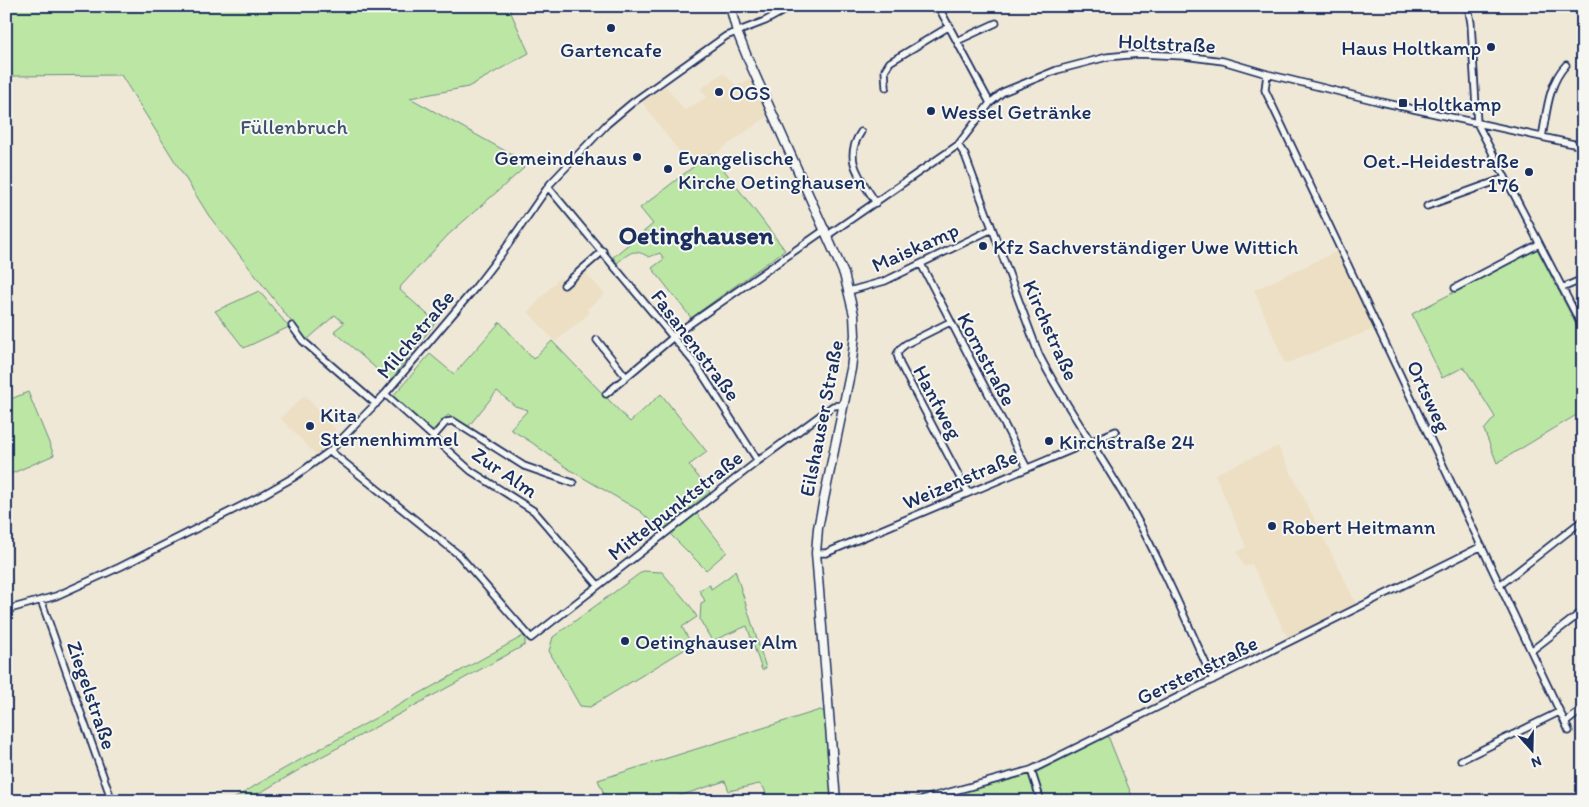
<svg xmlns="http://www.w3.org/2000/svg" width="1589" height="807" viewBox="0 0 1589 807" font-family="Itim,sans-serif">
<rect width="100%" height="100%" fill="#f0e8d7"/>
<filter id="ink" filterUnits="userSpaceOnUse"><feTurbulence type="fractalNoise" baseFrequency=".02" numOctaves="2"/><feDisplacementMap in="SourceGraphic" scale="10" xChannelSelector="R" yChannelSelector="G"/><feConvolveMatrix kernelMatrix="1 2 1 2 8 2 1 2 1" color-interpolation-filters="sRGB"/></filter>
<g filter="url(#ink)">
<path fill="#ecdfc4" d="M723,73L736,85L752,79L768,116L715,154L711,153L691,168L642,102L666,86L684,110L707,97L700,89Z
M1338,251L1376,325L1374,329L1285,364L1254,290Z
M584,271L605,294L587,309L590,313L555,342L528,312L559,278L567,286Z
M305,395L339,434L316,455L280,418Z
M1278,446L1357,605L1288,639L1252,564L1244,567L1237,552L1246,547L1215,474Z"/>
<path fill="#bbe6a3" stroke="#6b8a80" d="M6,6H508L529,53L468,87L410,98L518,158L524,168L448,235L401,286L400,290L436,322L390,381L334,331L344,323L335,315L307,340L304,338L209,216L121,75L15,76L6,79Z
M711,153L785,250L699,312L692,319L652,268L664,259L660,253L649,257C633,248 631,252 617,263L613,257L653,224L640,208Z
M1537,249L1583,338V411L1497,463L1484,430L1495,417L1464,367L1442,378L1412,314Z
M259,291L289,327L244,348L215,311Z
M500,322L533,359L552,341L630,422L661,394L707,452L689,465L710,492L661,531L640,511L570,470L531,442L510,429L528,410L515,406L497,391L468,427L448,415L433,432L393,396L430,354L454,374Z
M28,392L54,455L6,476V401Z
M695,511L727,552L706,570L669,533Z
M735,570L766,668L762,670L747,626L712,641L700,620L701,603L705,601L699,590L710,585L711,589L714,587L731,575Z
M643,571L662,572L691,607L697,617L682,627L692,645L590,707L580,706L549,651L553,637Z
M525,635V645L321,757L246,801H230L271,776Z
M820,710L825,712L832,801H768L764,788L759,784L729,791L725,781L664,801H607L598,780Z
M1108,736L1134,801H1044L1035,773Z
M1029,775L1038,801H939V799Z"/>
<g fill="none" stroke-linecap="round" stroke-linejoin="round">
<g stroke="#1b2f5e" stroke-width="9">
<path id="minor" d="M938,6L990,103
M1468,6L1471,23L1477,123L1583,328
M1574,6L1583,14
M957,41L996,23
M1267,74L1265,90L1569,731
M886,87L885,70L890,62L950,26
M861,132C842,160 861,178 876,203
M1542,137C1547,112 1548,84 1566,65
M958,145L965,155L1039,355C1066,408 1102,456 1131,508C1162,564 1187,622 1213,680
M548,187L697,366L758,461
M1427,206L1505,178
M828,235L958,145L990,103L1003,92L1057,70L1107,57L1139,54L1184,56L1223,61L1267,74L1381,102L1583,146
M921,264L1027,468
M564,285L603,251
M1455,288L1539,244
M1562,288L1583,279
M849,291L885,281L992,229
M950,322L906,344L901,348L897,354L900,364L968,493
M292,326L303,341L376,404
M597,340L626,377
M385,394L471,471L534,511L598,585
M606,394L684,328L826,229
M433,437L446,422L453,421L524,466L573,483
M330,451L459,555L531,638L758,461L833,406L843,405
M816,553H826L1116,431
M1500,585L1583,520
M41,600L112,801
M6,610L56,596L120,567L259,497L294,477L330,451L385,394L475,288L505,249L550,184L607,124L632,103L726,36L765,21L792,6
M1531,651L1583,611
M1565,723L1583,709
M1461,760L1559,712
M1031,770L1041,801
M917,801L1031,770L1482,546"/>
</g>
<g stroke="#1b2f5e" stroke-width="11">
<path id="tertiary" d="M730,6L737,32L748,59L844,274L854,315L855,335L851,369L818,528L816,553L836,801"/>
</g>
<use href="#minor" stroke="#f6f6f2" stroke-width="5.5"/>
<use href="#tertiary" stroke="#f6f6f2" stroke-width="8"/>
</g>
</g>
<g fill="#1b2f5e" stroke="#f6f6f2" stroke-width="2">
<circle cx="611" cy="28" r="5"/>
<circle cx="1491" cy="47" r="5"/>
<circle cx="719" cy="92" r="5"/>
<rect x="1398" y="98" width="10" height="10" rx="2.5"/>
<circle cx="931" cy="111" r="5"/>
<circle cx="637" cy="157" r="5"/>
<circle cx="668" cy="169" r="5"/>
<circle cx="1529" cy="172" r="5"/>
<circle cx="983" cy="246" r="5"/>
<circle cx="310" cy="426" r="5"/>
<circle cx="1049" cy="441" r="5"/>
<circle cx="1272" cy="526" r="5"/>
<circle cx="625" cy="641" r="5"/>
</g>
<g text-anchor="middle" dominant-baseline="central" stroke-width="4" stroke-linejoin="round" paint-order="stroke">
<g font-size="21" fill="#1b2f5e" stroke="#f6f6f2">
<text transform="translate(1167 43) rotate(3)">Holtstraße</text>
<text transform="translate(915 247) rotate(-24)">Maiskamp</text>
<text transform="translate(1051 330) rotate(66)">Kirchstraße</text>
<text transform="translate(415 334) rotate(-50)">Milchstraße</text>
<text transform="translate(696 345) rotate(53)">Fasanenstraße</text>
<text transform="translate(987 359) rotate(62)">Kornstraße</text>
<text transform="translate(1429 396) rotate(65)">Ortsweg</text>
<text transform="translate(938 402) rotate(62)">Hanfweg</text>
<text transform="translate(821 418) rotate(-79)">Eilshauser Straße</text>
<text transform="translate(505 472) rotate(34)">Zur Alm</text>
<text transform="translate(960 479) rotate(-23)">Weizenstraße</text>
<text transform="translate(675 505) rotate(-38)">Mittelpunktstraße</text>
<text transform="translate(1197 670) rotate(-26)">Gerstenstraße</text>
<text transform="translate(92 695) rotate(71)">Ziegelstraße</text>
</g>
<g font-size="21" fill="#1b2f5e" stroke="#f6f6f2" text-anchor="start">
<text x="1481" y="47" text-anchor="end">Haus Holtkamp</text>
<text x="611" y="49" text-anchor="middle">Gartencafe</text>
<text x="729" y="92">OGS</text>
<text x="1413" y="103">Holtkamp</text>
<text x="941" y="111">Wessel Getränke</text>
<text x="627" y="157" text-anchor="end">Gemeindehaus</text>
<text x="678" y="157">Evangelische<tspan x="678" dy="24">Kirche Oetinghausen</tspan></text>
<text x="1519" y="160" text-anchor="end">Oet.-Heidestraße<tspan x="1519" dy="24">176</tspan></text>
<text x="993" y="246">Kfz Sachverständiger Uwe Wittich</text>
<text x="320" y="414">Kita<tspan x="320" dy="24">Sternenhimmel</tspan></text>
<text x="1059" y="441">Kirchstraße 24</text>
<text x="1282" y="526">Robert Heitmann</text>
<text x="635" y="641">Oetinghauser Alm</text>
</g>
<g font-size="21" fill="#3b546c" stroke="#f6f6f2">
<text x="294" y="126">Füllenbruch</text>
</g>
<g font-size="26" font-weight="bold" fill="#1b2f5e" stroke="#f6f6f2">
<text x="696" y="235">Oetinghausen</text>
</g>
</g>
<rect width="1589" height="807" fill="none" stroke="#f6f6f2" stroke-width="25"/>
<rect x="12" y="12" width="1564" height="782" fill="none" stroke="#1b2f5e" stroke-width="2" filter="url(#ink)"/>
<g transform="translate(1532 750) rotate(160)" stroke="#f6f6f2" stroke-width="4" paint-order="stroke">
<path d="M0-4L9 19L0 12L-9 19Z" fill="#1b2f5e"/>
<text y="-8" font-size="14" font-weight="bold" text-anchor="middle" fill="#1b2f5e">N</text>
</g>
</svg>
